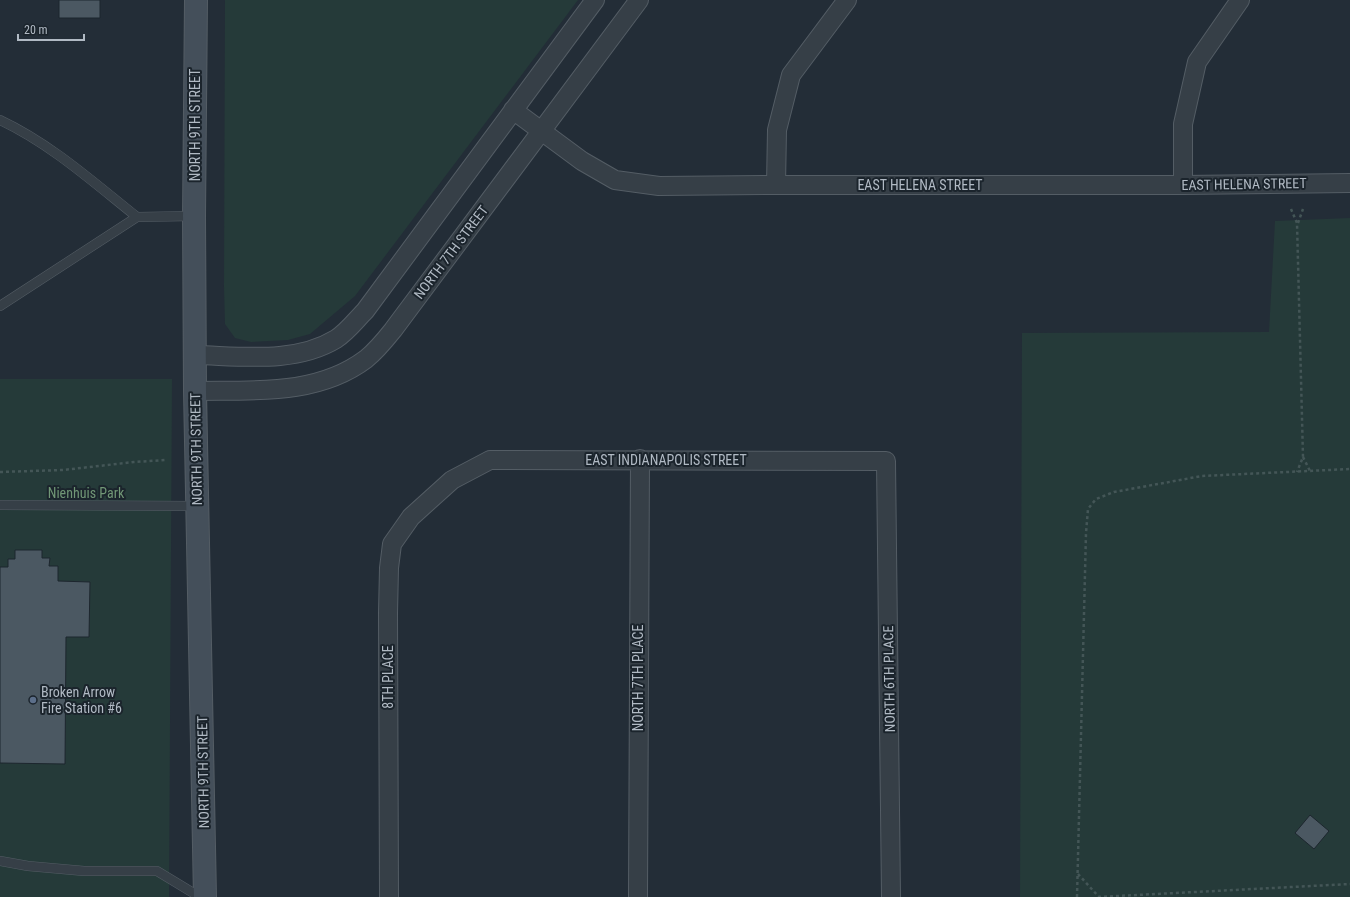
<svg xmlns="http://www.w3.org/2000/svg" width="1350" height="897" viewBox="0 0 1350 897" font-family="'Roboto Condensed',sans-serif">
<rect width="100%" height="100%" fill="#232d37"/>
<path fill="#253a39" d="M225,0H578L355,296L310,334L288,340L251,342L235,338L225,324L224,287Z
M1350,218V897H1020L1022,333L1269,332L1275,221Z
M0,379H172L169,897H0Z"/>
<path fill="#4b5862" stroke="#1d262e" d="M59,0H100V18H59Z
M15,550H42V558H50L49,566H58V581L90,582L89,637H66L65,764L0,763V567H8V559H15Z
M1310,815L1329,831L1314,849L1295,833Z"/>
<g fill="none" stroke-linecap="round" stroke-linejoin="round">
<g stroke="#545d65" stroke-width="10">
<path id="service" d="M0,120C51,144 93,182 137,217L194,216
M0,306L137,217
M0,505L197,506
M0,861L28,866L84,871H157L200,897"/>
</g>
<g stroke="#545d65" stroke-width="20">
<path id="minor" d="M513,110L582,161L615,180L659,186L776,185H1183L1350,183
M776,185L777,130L791,75L847,0
M1183,185V124L1197,62L1240,0
M195,355C241,356 295,364 336,339C347,332 356,320 365,311L595,0
M195,391C253,390 317,396 366,359C376,351 385,340 393,330L639,0
M389,897L388,613L389,568L392,544L411,517L452,480L490,460L886,461L891,897
M638,897L640,459"/>
</g>
<g stroke="#545d65" stroke-width="24">
<path id="secondary" d="M196,0L194,216L195,391L205,897"/>
</g>
<path stroke="#445657" stroke-width="2.5" stroke-dasharray="3 3" stroke-linecap="butt" d="M1291,209L1297,223L1303,457L1297,472
M1298,223L1303,209
M1303,457L1310,471
M0,472L63,470L134,462L166,460
M1078,874L1099,897
M1077,897L1086,533L1088,509L1096,499L1114,492L1202,476L1350,469
M1098,897L1350,884"/>
<use href="#service" stroke="#363f47" stroke-width="9"/>
<use href="#minor" stroke="#363f47" stroke-width="18"/>
<use href="#secondary" stroke="#444f5a" stroke-width="22"/>
</g>
<circle fill="#5c6f8a" stroke="#1b242c" stroke-width="1.5" cx="33" cy="700" r="4"/>
<g text-anchor="middle" dominant-baseline="central" stroke-width="4" stroke-linejoin="round" paint-order="stroke">
<g font-size="14" fill="#b1bac4" stroke="#1b242c">
<text transform="translate(195 125) rotate(-90)">NORTH 9TH STREET</text>
<text transform="translate(1244 184) rotate(-1)">EAST HELENA STREET</text>
<text x="920" y="185">EAST HELENA STREET</text>
<text transform="translate(451 252) rotate(-53)">NORTH 7TH STREET</text>
<text transform="translate(196 449) rotate(-91)">NORTH 9TH STREET</text>
<text x="666" y="460">EAST INDIANAPOLIS STREET</text>
<text transform="translate(388 677) rotate(-90)">8TH PLACE</text>
<text transform="translate(638 678) rotate(-90)">NORTH 7TH PLACE</text>
<text transform="translate(889 679) rotate(-91)">NORTH 6TH PLACE</text>
<text transform="translate(203 772) rotate(-91)">NORTH 9TH STREET</text>
</g>
<g font-size="14" fill="#719776" stroke="#1b242c">
<text x="86" y="493">Nienhuis Park</text>
</g>
<g font-size="14" fill="#b1bac4" stroke="#1b242c" text-anchor="start">
<text x="41" y="692">Broken Arrow<tspan x="41" dy="16">Fire Station #6</tspan></text>
</g>
</g>
<path d="M18 34v6h66v-6" fill="none" stroke="#b1bac4" stroke-width="2"/>
<text x="24" y="34" font-size="12" fill="#b1bac4" stroke="#1b242c" stroke-width="3" paint-order="stroke">20 m</text>
</svg>
